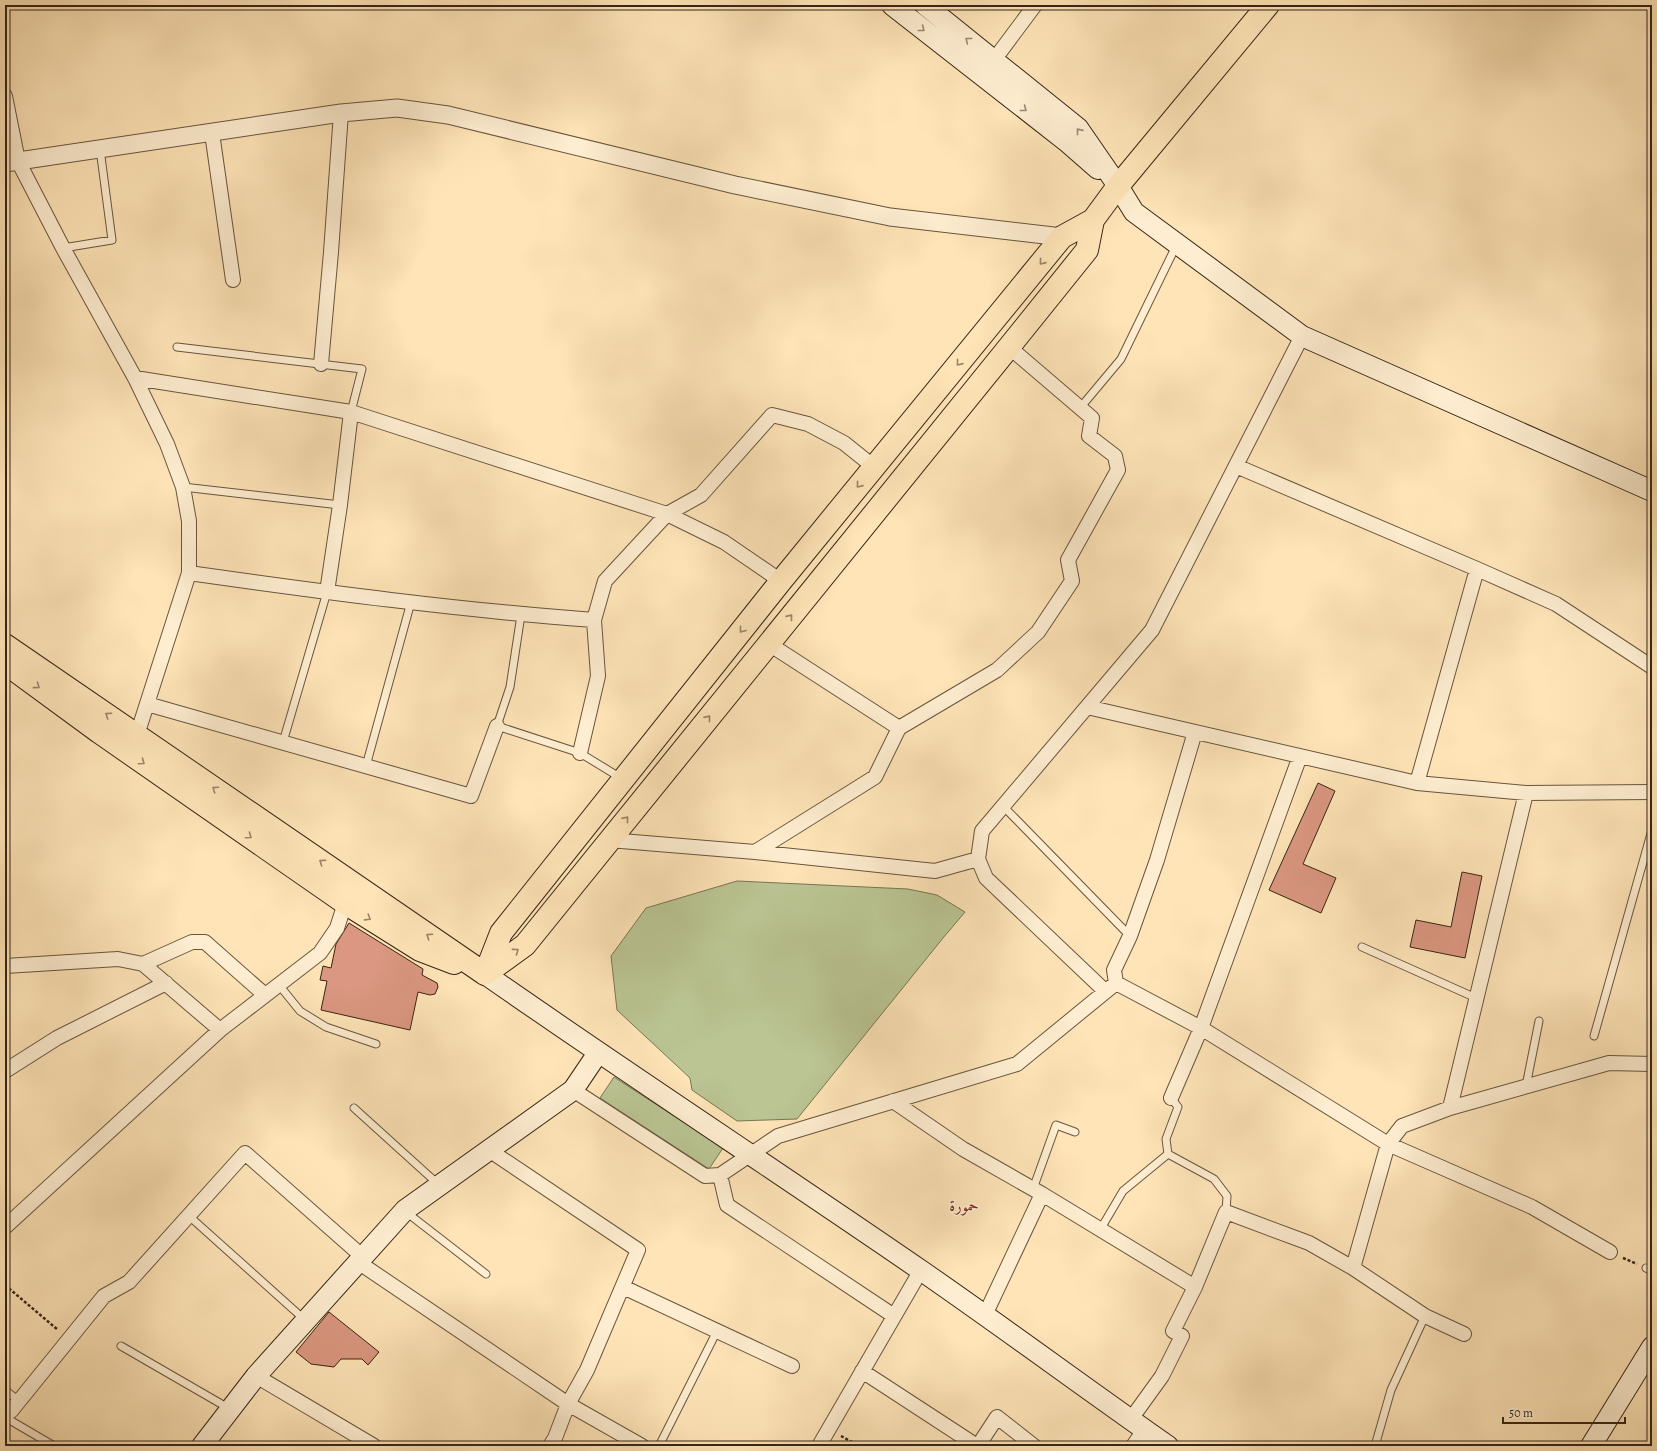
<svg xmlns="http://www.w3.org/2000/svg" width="1657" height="1451" viewBox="0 0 1657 1451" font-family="Alegreya,Amiri,serif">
<rect width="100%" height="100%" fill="#fee4b7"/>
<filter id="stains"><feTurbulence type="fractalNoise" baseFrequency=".005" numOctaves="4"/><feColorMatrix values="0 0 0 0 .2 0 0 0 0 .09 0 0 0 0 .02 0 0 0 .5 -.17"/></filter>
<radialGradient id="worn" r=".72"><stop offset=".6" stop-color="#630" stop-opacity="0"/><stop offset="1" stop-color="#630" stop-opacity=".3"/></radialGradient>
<path fill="#bac593" stroke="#787554" d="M737,881L908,889L937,895L965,912L943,938L797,1119L737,1121L692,1090L690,1078L617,1010L611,956L646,908Z
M614,1077L723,1148L709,1169L600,1098Z"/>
<path fill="#db9781" stroke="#362514" d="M1318,783L1335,791L1303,864L1336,878L1321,913L1269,890Z
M1462,872L1482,876L1465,958L1410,947L1416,920L1451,927Z
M349,923L423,969L422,975L437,983L438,987L435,994L430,995L418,992L410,1030L321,1010L327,981L320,980L323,966L331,968L336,944Z
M329,1312L379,1352L368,1365L362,1359H341L334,1367L311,1364L296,1352Z"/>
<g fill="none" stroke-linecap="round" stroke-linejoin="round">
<g stroke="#68553d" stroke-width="9">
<path id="service" d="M63,248L112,240L100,149
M177,347L362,369L351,412
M1080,408L1121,359L1176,246
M183,487L340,505
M521,615L510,687L497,726L580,753L621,778
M283,742L327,592
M366,766L411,602
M1003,806L1130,936
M1362,947L1476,998
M279,985L300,1011L326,1027L376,1044
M1594,1036L1652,830
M1526,1086L1539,1021
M354,1108L438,1184
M1168,1154L1214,1179L1227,1196L1226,1212
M1033,1189L1056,1125L1075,1132
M406,1212L486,1274
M189,1216L305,1320
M1100,1230L1123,1191L1168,1154L1166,1139L1178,1107L1171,1098
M1646,1268L1652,1271
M121,1346L230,1409
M5,1390L19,1401
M11,1411L8,1419L54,1446
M659,1446L717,1331
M1375,1446L1391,1390L1425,1316"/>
</g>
<g stroke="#68553d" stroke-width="16">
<path id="minor" d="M994,60L1035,5
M5,96L18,161L63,248L135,378L167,444L183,487L189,521V573L137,735
M212,133L233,280
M321,364L331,252L341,113
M135,378L351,412L667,514L724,542L781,581
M1236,466L1477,569L1556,604L1652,667
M189,573C323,592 458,610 594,620L605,581L667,514L701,495L772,415L808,424L844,443L874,467
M327,592L340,505L351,412
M769,644L899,728
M147,704L471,796L497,726
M1087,707L1417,783L1526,793L1652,792
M580,753L598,676L594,620
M1417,783L1477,569
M609,840L755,852L935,871L978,859
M755,852L875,777L899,728L997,670L1038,632L1072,581L1068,560L1118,470L1115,456L1089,436L1092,418L1009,347
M143,964L192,942H205L265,995
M5,966L118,959L143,964L220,1030
M1116,983L1114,970L1130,936L1157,860L1195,732
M1105,991L986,878L978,859L982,831L1152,630L1302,336
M5,1071L57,1038L166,983
M573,1090L705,1176L720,1175L778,1136L1017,1064L1116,983L1201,1028L1388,1144L1402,1126L1450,1108L1609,1063L1652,1064
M1171,1098L1201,1028L1300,756
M893,1101L963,1149L1042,1194L1195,1287
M1450,1108L1526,793
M489,1150L638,1250L587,1370L568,1404L555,1438L550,1446
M720,1175L727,1205L894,1316
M5,1227L220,1030L320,953L337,928L345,903L349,897
M358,1262L568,1404L642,1446
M1353,1268L1425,1316L1464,1334
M623,1287L792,1366
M985,1315L1042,1194
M862,1371L977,1446
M256,1376L374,1446
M5,1411H11L104,1296L129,1282L245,1153L363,1257
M1131,1419L1162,1376L1182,1336L1173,1331L1195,1287L1226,1212L1309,1243L1353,1268L1388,1144L1532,1207L1610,1252
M819,1446L921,1270
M978,1446L997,1417L1034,1446
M1133,1446L1144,1430"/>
</g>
<g stroke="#68553d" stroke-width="19">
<path id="tertiary" d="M5,163L341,113L397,108L448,115L735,185L890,217L1062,237"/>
</g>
<g stroke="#362514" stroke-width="22">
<path id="secondary" d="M892,5L1066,141L1098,169
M925,5L1078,128L1118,186L1134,212L1302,336L1652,491
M485,974C628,1074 775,1170 919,1269C1003,1327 1085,1388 1168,1446
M202,1446L256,1376L405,1210L573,1090L598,1053
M1591,1446L1652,1347"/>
</g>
<g stroke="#362514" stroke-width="24">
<path id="primary" d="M5,645L485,974
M5,663L99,732L345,903L420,950L454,963
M485,974L501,933L781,581L1062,237L1093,220L1118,186L1268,5
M485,974L525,945L1009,347L1087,250L1093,220"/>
</g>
<path stroke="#362514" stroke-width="2.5" stroke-dasharray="3 2" stroke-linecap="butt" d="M1623,1258L1637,1264
M5,1285L58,1330
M841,1436L859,1446"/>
<use href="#service" stroke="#feedd0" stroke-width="7"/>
<use href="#minor" stroke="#feedd0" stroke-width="14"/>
<use href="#tertiary" stroke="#feedd0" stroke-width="17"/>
<use href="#secondary" stroke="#feedd0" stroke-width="20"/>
<use href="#primary" stroke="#fee4b7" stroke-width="22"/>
</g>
<defs><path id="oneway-chevron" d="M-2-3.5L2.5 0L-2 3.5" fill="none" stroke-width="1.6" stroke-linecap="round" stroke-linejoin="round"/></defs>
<g stroke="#9a8972">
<use href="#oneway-chevron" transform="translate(922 29) rotate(38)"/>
<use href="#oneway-chevron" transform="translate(968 40) rotate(-141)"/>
<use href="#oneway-chevron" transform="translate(1024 109) rotate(38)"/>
<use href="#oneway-chevron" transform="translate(1079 131) rotate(-129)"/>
</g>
<g stroke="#9a8466">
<use href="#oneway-chevron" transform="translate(1042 262) rotate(129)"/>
<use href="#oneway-chevron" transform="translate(959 363) rotate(129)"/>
<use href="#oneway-chevron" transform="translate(859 485) rotate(129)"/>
<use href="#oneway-chevron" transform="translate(790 617) rotate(-51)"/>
<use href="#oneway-chevron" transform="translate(742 630) rotate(128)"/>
<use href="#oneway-chevron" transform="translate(37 686) rotate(36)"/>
<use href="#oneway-chevron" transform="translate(108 715) rotate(-146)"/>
<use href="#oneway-chevron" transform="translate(708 718) rotate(-51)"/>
<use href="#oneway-chevron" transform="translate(142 762) rotate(35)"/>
<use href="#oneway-chevron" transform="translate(215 789) rotate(-146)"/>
<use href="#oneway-chevron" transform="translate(626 819) rotate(-51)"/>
<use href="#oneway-chevron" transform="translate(249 836) rotate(35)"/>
<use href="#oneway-chevron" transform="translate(322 862) rotate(-146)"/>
<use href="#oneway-chevron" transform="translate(368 918) rotate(32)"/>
<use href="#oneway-chevron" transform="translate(429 936) rotate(-146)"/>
<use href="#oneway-chevron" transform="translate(516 951) rotate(-36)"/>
</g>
<g text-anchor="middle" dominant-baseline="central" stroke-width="3.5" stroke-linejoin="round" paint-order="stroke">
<g font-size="16" fill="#7a1f14" stroke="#feedd0">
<text x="964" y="1206">حمورة</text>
</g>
</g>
<rect width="1657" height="1451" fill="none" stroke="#fee4b7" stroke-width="20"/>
<rect x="6" y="6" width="1645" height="1439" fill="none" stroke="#362514" stroke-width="2"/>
<rect x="10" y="10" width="1637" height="1431" fill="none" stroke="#362514"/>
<path d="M1503 1417v6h122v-6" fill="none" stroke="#362514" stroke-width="2"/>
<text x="1509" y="1417" font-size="12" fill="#362514" stroke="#feedd0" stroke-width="3" paint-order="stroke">50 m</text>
<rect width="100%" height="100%" filter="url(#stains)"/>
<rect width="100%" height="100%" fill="url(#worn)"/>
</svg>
